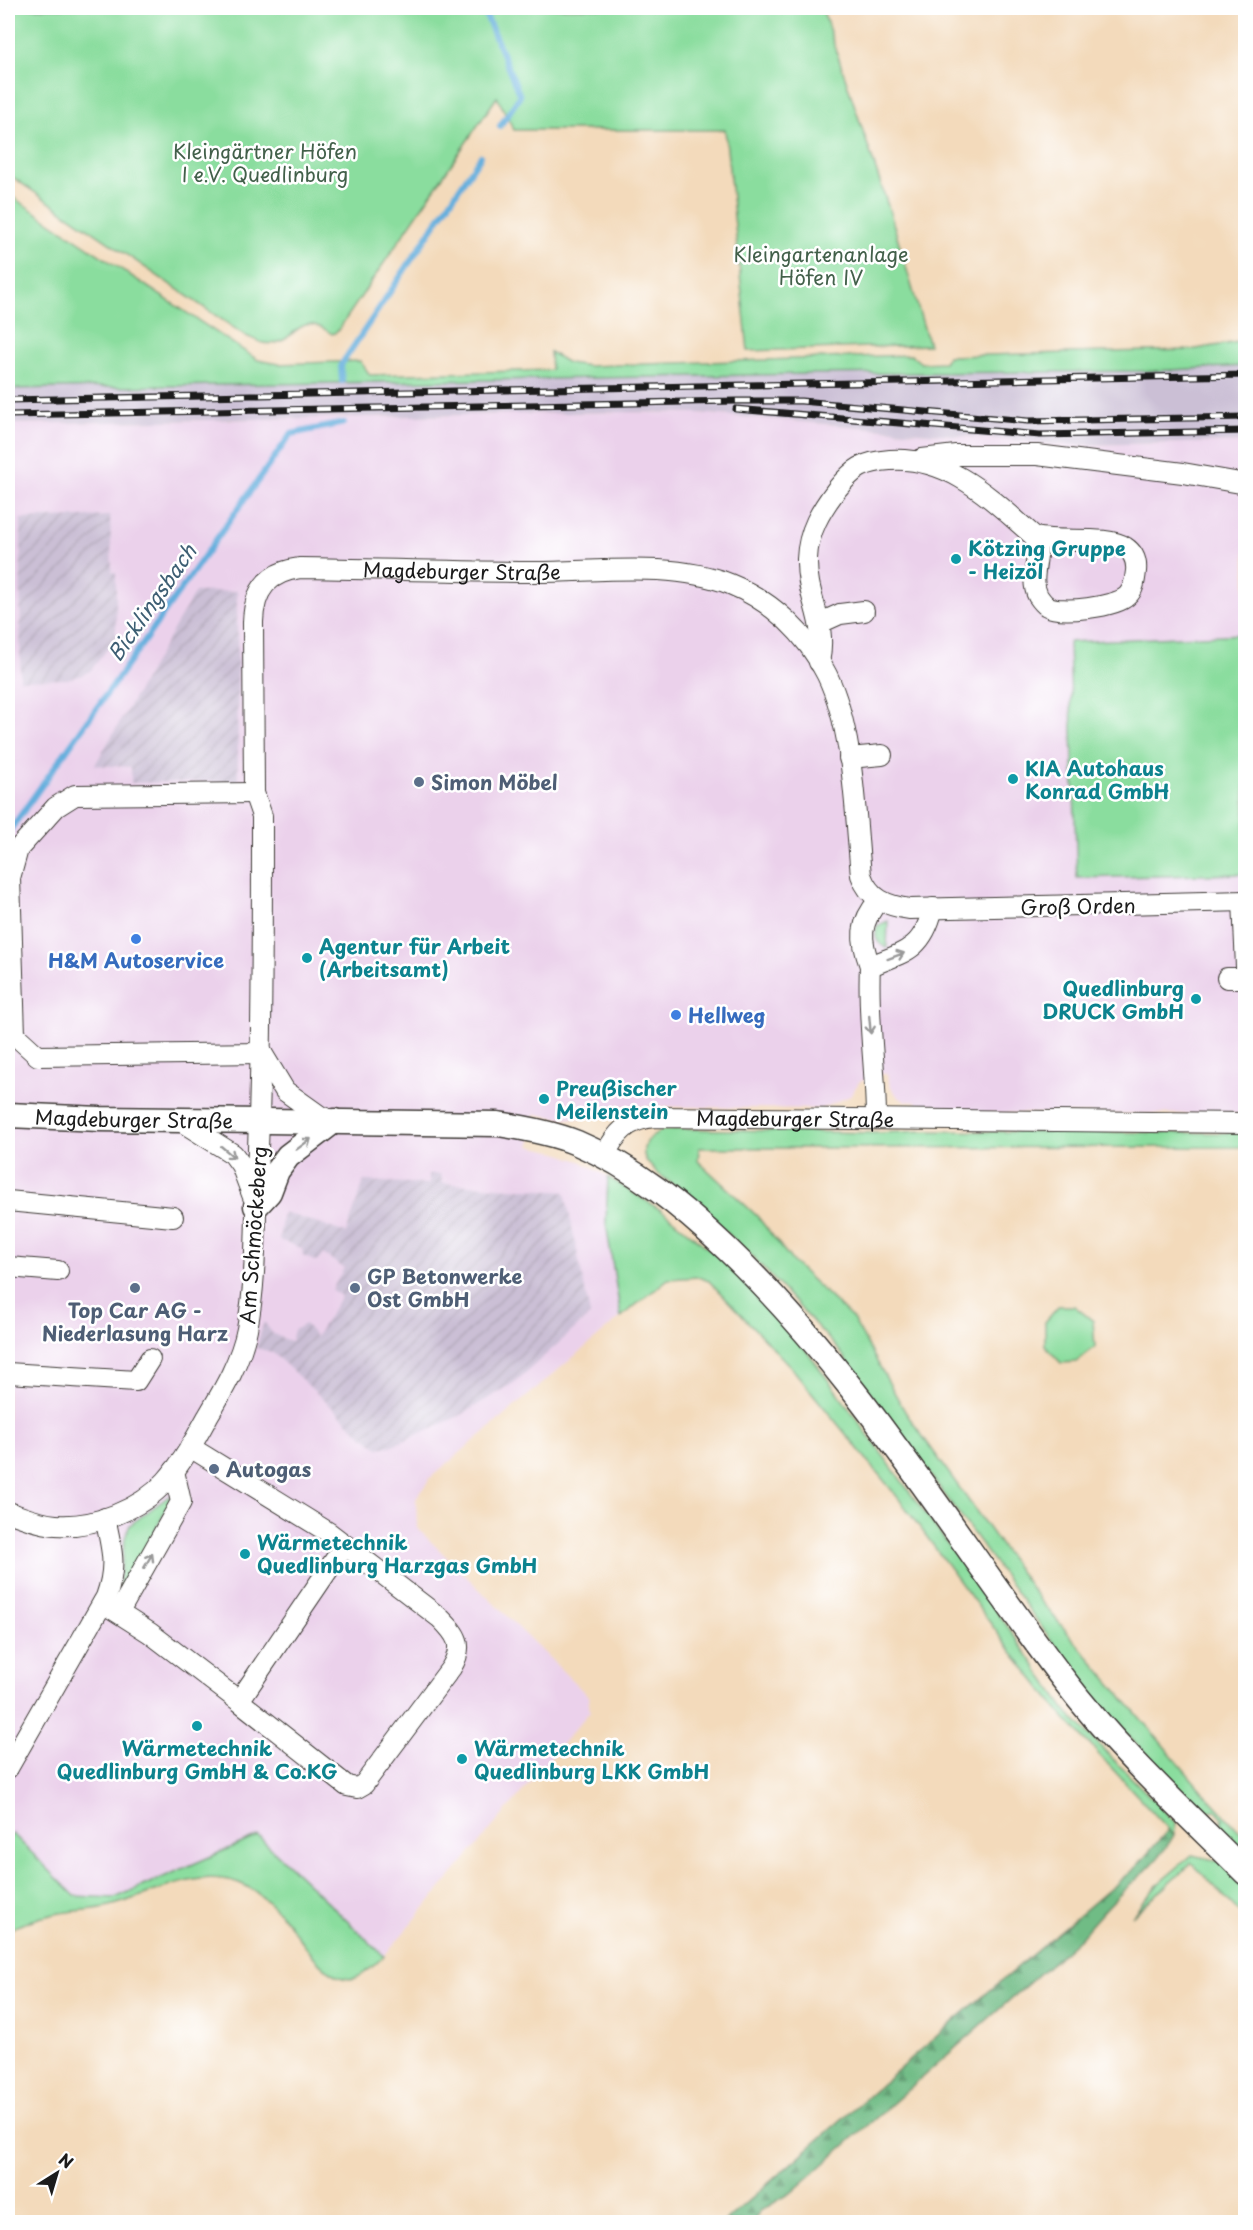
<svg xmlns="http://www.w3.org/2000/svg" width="1253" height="2230" viewBox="0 0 1253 2230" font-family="'Playpen Sans',sans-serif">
<defs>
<pattern id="industrial-furrows" width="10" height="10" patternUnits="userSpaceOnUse" patternTransform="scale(1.5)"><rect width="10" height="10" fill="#cbbfd5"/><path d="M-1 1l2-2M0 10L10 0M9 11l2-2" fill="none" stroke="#aea4b6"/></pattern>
<pattern id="forest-firs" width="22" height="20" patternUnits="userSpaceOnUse" patternTransform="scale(1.5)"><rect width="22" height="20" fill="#6fbc85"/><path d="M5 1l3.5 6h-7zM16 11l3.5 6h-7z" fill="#5a986c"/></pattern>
</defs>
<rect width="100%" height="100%" fill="#fff"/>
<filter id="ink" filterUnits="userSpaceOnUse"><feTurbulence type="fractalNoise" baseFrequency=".0167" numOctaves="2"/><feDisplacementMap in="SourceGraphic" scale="12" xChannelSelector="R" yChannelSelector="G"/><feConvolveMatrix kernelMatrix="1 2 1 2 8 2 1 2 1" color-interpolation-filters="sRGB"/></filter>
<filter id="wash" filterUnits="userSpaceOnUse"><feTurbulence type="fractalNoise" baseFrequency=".008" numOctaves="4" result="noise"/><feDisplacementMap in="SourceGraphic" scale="24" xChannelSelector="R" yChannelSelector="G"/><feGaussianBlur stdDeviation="1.35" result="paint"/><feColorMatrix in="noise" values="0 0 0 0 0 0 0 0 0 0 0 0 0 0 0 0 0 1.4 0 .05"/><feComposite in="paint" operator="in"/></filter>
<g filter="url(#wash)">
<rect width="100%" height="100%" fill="#f3dabb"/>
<path fill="#ebd1eb" d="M621,412L698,413L1066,445L1245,442V1114L918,1113L917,1102L905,1101L898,1097L890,1086L887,1074H869L868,1080L860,1081L850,1096L820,1109L619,1106L582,1118L564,1119L535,1114L530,1146L552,1151L580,1161L608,1177L606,1223L621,1317L430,1478L416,1499L417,1528L588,1696L590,1711L384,1956L258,1836L115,1898L75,1896L13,1834L8,1838V424Z"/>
<path fill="url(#industrial-furrows)" d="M110,516L112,572H116V638L90,671L80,676L67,679L20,680L21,519Z
M237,591L238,781L131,783V767L95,765L195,592Z
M429,1174H441L442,1183L565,1192L590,1315L515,1382L459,1416L394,1445L379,1448L362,1435L272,1352L256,1348L264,1322L273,1334L291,1342L294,1330L305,1324L316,1337L341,1296L332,1290L344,1268L323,1254L317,1262L303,1256L302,1248L279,1240L283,1212L346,1233L364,1181L429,1184Z"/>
<path fill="#cbbfd5" d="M1245,366L1246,442L1066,445L698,413L621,412L8,424V389L805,374L1153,371Z"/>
<path fill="#8add9e" stroke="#537c5d" stroke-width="1.5" d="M8,8H822L889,209L929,345L748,351L725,130H514L497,97L337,332L332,334C294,306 297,349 264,343C258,342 251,338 246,336L8,174Z
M8,194L258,360L279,364L360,361L370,375L551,370L550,352L568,363L589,366L911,355L921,363L944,362L948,356L1190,350L1245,341V366L1153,371L805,374L8,389Z
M1245,634V874L1077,878L1069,642Z
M888,921L887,948C876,943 874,937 877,926Z
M682,1129L876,1133L921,1131L1245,1133V1147L699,1148L698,1161L757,1216L793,1262L853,1319L906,1413L1039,1599L1203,1792L1245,1837V1855L1219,1828L1223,1819L1215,1810L1202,1812L1101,1708L838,1349L754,1258L684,1193L656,1172L646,1160L644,1155V1148L648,1140L662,1130Z
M608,1177L664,1212L726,1263L810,1355L1008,1627L1067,1712L1176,1823L1174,1835L1063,1716L1005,1643L899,1499L791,1367L709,1281L698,1277L668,1279L621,1317L606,1223Z
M1059,1306H1074L1093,1321L1095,1347L1076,1362L1061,1363L1045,1346V1322Z
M169,1496L172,1500L121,1592L118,1591L125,1538L130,1525Z
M13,1834L75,1896L115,1898L258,1836L384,1956C376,1963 367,1974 355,1978C327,1986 299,1936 285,1919C274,1907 261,1894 246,1886C202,1864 153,1895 110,1906C91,1911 70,1910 51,1915C36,1918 21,1924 8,1930V1838Z
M1192,1855L1219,1861L1245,1888V1918L1192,1863L1132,1916L1159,1883Z"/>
<path fill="url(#forest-firs)" stroke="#466c50" stroke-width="1.5" d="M1168,1830L1174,1835C1162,1857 1142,1875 1123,1891C1108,1906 1094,1921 1081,1937L791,2193L760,2211L753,2222H724L961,2015L1137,1866Z"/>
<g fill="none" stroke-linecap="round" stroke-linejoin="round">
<path stroke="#65afdd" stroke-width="6" d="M483,8L520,96L500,126
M342,381L341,365L481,156
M8,833L291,434L344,423"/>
</g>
</g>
<g filter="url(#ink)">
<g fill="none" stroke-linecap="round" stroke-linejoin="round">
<g stroke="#3c3834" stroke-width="22">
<g id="minor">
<path d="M922,459L956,455H1037L1183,473L1246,484"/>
<path d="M820,623L840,614L864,611"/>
<path d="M819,662C828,622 806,599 807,559C808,531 821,510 837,489C854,468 863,462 890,460C951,456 992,500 1035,537C1059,543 1108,535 1125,547C1134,553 1137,561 1136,571C1135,580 1134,590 1127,596C1116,607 1060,614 1047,606C1044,604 1040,599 1038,596C1031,583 1036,568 1037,555C1038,549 1036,543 1035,537"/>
<path d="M849,758L882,755"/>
<path d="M254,793L75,795L56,807L18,849L10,878L15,1035L38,1056L262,1053"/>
<path d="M879,900C859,923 860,939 870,966C906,952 923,949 933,908"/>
<path d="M1243,901L1246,967"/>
<path d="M870,966C867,1017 876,1068 876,1119"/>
<path d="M1227,978H1246"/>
<path d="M262,1053L285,1091L320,1116L334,1121"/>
<path d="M179,1120L233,1154L241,1165L253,1197"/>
<path id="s1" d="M604,1156C616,1133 628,1119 655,1117L1246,1123"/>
<path d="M8,1201L173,1217"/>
<path d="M8,1267L58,1271"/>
<path d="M8,1373L136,1381L150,1359"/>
<path d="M190,1447L328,1532L345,1545"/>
<path id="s2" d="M8,1512C23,1517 39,1524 56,1525C94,1528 141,1509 166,1481C183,1462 196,1438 208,1416C224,1389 241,1360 247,1329C257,1279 255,1226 257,1175C262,1055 262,936 262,816L254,793L253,622C254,590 268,572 300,568C379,569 458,572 536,572C599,572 671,561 730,584C772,601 807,634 827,675C854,731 855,813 861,875C869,899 887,906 910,909L1246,901"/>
<path d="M103,1603L150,1633L239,1701L345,1545L440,1618C457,1635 465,1645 451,1668L364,1784L357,1788L347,1786L239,1701"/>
<path d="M119,1612L181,1502L174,1471"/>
<path d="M8,1768L106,1597C117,1566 112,1549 105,1518"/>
</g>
</g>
<g stroke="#3c3834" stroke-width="27">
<g id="major">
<path id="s3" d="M8,1115L100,1119L498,1124C525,1128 552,1133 577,1143C634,1167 683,1207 727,1249C860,1376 953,1535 1064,1680C1117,1750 1183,1810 1246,1873"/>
<path d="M256,1206L269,1192L277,1171L288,1156L334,1121"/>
</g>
</g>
<use href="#minor" stroke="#fff" stroke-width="20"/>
<use href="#major" stroke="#fff" stroke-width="24"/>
<g stroke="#1c1c1c" stroke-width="7">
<path id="rail" d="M8,400L1246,375
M736,409L1040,435L1246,431
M8,415L737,401H801L1028,421L1246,417"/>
</g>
<use href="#rail" stroke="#fff" stroke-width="4.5" stroke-dasharray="14" stroke-linecap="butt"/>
</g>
<defs><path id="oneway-shaft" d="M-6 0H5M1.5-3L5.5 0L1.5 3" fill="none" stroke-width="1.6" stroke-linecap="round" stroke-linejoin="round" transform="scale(1.5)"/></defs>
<g stroke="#999">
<use href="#oneway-shaft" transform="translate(896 956) rotate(-20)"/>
<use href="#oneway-shaft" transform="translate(870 1025) rotate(85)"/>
<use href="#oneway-shaft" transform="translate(304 1144) rotate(-37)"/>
<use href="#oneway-shaft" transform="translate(228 1152) rotate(40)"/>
<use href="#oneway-shaft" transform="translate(148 1561) rotate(-60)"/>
</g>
</g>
<g fill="#0f9aa8" stroke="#fff" stroke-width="2">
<circle cx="956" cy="559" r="6"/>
<circle cx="1013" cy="779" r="6"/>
<circle cx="307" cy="958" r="6"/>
<circle cx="1196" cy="999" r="6"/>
<circle cx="544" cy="1099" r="6"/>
<circle cx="245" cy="1554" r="6"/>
<circle cx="197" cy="1726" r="6"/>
<circle cx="462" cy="1759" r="6"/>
</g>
<g fill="#5c6f8a" stroke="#fff" stroke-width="2">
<circle cx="419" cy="782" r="6"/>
<circle cx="135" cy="1288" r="6"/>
<circle cx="355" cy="1288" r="6"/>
<circle cx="214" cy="1469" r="6"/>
</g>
<g fill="#3f7fe0" stroke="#fff" stroke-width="2">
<circle cx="136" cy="939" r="6"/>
<circle cx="676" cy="1015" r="6"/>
</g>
<g text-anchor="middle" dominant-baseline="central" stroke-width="5" stroke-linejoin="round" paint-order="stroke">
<g font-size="20" fill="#42604a" stroke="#fff">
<text x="265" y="151">Kleingärtner Höfen<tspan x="265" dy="23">I e.V. Quedlinburg</tspan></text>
<text x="821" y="254">Kleingartenanlage<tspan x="821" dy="23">Höfen IV</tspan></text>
</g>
<g font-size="20" font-weight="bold" fill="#0d838f" stroke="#fff" text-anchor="start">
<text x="968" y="548">Kötzing Gruppe<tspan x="968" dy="23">- Heizöl</tspan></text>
<text x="1025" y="768">KIA Autohaus<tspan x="1025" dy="23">Konrad GmbH</tspan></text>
<text x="319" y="946">Agentur für Arbeit<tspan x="319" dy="23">(Arbeitsamt)</tspan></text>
<text x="1184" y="988" text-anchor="end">Quedlinburg<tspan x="1184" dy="23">DRUCK GmbH</tspan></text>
<text x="556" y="1088">Preußischer<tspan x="556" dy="23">Meilenstein</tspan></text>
<text x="257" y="1542">Wärmetechnik<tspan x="257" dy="23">Quedlinburg Harzgas GmbH</tspan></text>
<text x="197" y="1748" text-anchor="middle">Wärmetechnik<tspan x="197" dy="23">Quedlinburg GmbH &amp; Co.KG</tspan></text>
<text x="474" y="1748">Wärmetechnik<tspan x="474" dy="23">Quedlinburg LKK GmbH</tspan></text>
</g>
<g font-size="20" fill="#1c1c1c" stroke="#fff">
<text stroke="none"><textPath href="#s2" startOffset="1296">Magdeburger Straße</textPath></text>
<text transform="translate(1078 906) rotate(-1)">Groß Orden</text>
<text stroke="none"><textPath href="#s3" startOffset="126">Magdeburger Straße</textPath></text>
<text stroke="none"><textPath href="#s1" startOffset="208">Magdeburger Straße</textPath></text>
<text transform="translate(253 1235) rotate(-86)">Am Schmöckeberg</text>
</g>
<g font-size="20" font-weight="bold" fill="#4e5e75" stroke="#fff" text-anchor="start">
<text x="431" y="782">Simon Möbel</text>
<text x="367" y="1276">GP Betonwerke<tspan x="367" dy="23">Ost GmbH</tspan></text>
<text x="135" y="1310" text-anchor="middle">Top Car AG -<tspan x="135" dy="23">Niederlasung Harz</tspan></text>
<text x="226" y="1469">Autogas</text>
</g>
<g font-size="20" font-weight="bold" fill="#366cbe" stroke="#fff">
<text x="136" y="960">H&amp;M Autoservice</text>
<text x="688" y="1015" text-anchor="start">Hellweg</text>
</g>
<g font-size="21" font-style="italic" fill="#3d5e73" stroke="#fff">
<text transform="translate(151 602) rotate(-55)">Bicklingsbach</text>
</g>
</g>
<rect width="1253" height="2230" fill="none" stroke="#fff" stroke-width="30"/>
<g transform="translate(57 2173) rotate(37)" stroke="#ffffff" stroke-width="4.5" paint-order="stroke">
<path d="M0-4.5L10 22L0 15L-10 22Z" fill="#1c1c1c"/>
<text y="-9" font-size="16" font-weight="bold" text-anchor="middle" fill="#1c1c1c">N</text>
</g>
</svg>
